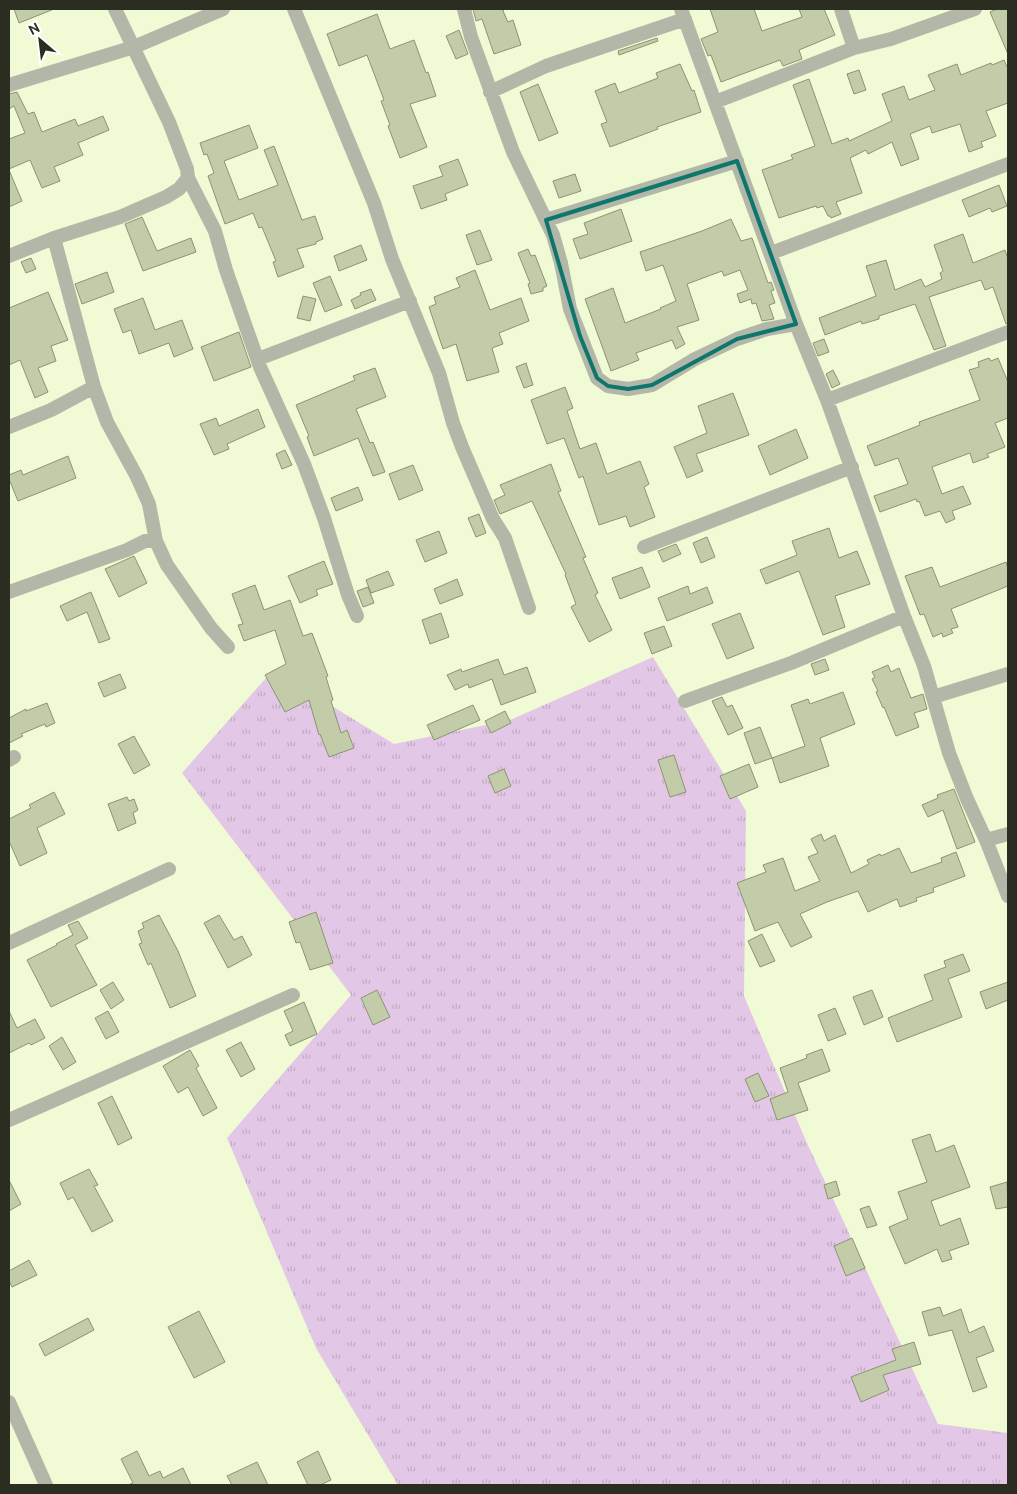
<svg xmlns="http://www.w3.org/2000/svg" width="1017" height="1494" viewBox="0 0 1017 1494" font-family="Ubuntu,sans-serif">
<defs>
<pattern id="grass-tufts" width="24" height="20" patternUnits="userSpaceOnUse" patternTransform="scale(1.25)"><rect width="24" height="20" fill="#e3c7e6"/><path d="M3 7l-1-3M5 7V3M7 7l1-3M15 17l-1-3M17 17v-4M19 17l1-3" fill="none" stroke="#c3abc5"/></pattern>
</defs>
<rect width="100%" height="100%" fill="#f0fad4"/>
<path fill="url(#grass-tufts)" d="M653,657L746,811L744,996L806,1141L938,1424L1008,1433V1485H398L316,1348L227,1138L351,995L182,773L273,670L394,744L510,720Z"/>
<path fill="#c3cca8" stroke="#8b9471" d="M14,9H54L19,23Z
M473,9H505L503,11L508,22L513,20L521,45L494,54L482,19L476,21Z
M710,9H754L762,31L802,17L799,9H824L835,35L799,50L802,59L783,66L780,60L721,82L711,55L708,56L701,39L718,32Z
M997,9H1008V54L990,12Z
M377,14L390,49L414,40L426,73L428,72L436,96L410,104L427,147L400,158L388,126L390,125L381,101L384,100L367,55L339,66L327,34Z
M459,30L468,54L456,59L446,36Z
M657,38L658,41L619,55L618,51Z
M1004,60L1008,69V103L986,111L996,136L981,142L983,147L969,152L960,124L932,133L930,126L910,134L919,159L901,166L892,142L868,154L866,150L850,158L862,193L836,202L841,214L831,218L830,216H828L823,206L817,208L816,206L779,218L762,170L793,159L791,155L815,146L793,85L809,79L832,144L848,138L849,141L892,121L882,94L904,86L909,100L935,90L928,75L957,64L961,75L991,63L992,65Z
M680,64L692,91L694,90L701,112L657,127L658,129L610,147L601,124L607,122L595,91L615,83L619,93L658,78L656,73Z
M859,70L866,90L854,94L847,74Z
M538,84L558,133L539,141L520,92Z
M17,92L28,114L34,112L42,132L75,119L78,126L103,116L109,130L78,143L83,155L54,167L60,181L42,188L30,160L9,169V139L25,133L14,106L9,109V94Z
M249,125L258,148L224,161L239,200L278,185L264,150L274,146L302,220L315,216L323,239L316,242V244L297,249L304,267L278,277L273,262L276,261L262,227L259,228L253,213L225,224L208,176L214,173L207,154L204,155L200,143Z
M458,159L468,185L445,194L447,200L421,209L413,186L443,176L439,166Z
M9,170L22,201L9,207Z
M575,174L581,191L559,198L553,181Z
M999,185L1007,206L992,212L990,208L969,217L962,200Z
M621,209L632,241L580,259L573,239L588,234L584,223Z
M142,217L157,251L191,238L196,252L143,271L125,224Z
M731,219L741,241L752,238L768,283L771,282L774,290L771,291L775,303L769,305L774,319L762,321L756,303L752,304L751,299L740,303L737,294L748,290L740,270L724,276L722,271L687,284L699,320L677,327L685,344L676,349L672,340L636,353L639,360L611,371L585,299L613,288L625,323L661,309L660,308L676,301L663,265L646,271L640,252L702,231Z
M480,230L492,260L477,265L466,235Z
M963,234L973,263L1005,250L1008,259V323L1006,324L993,287L985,290L981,280L929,297L946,346L934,350L915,304L879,316V319L862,324L861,321L825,335L819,318L876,296L866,266L886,260L895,290L921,279L925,287L942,279L940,273L943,271L934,245Z
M361,245L367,260L339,271L334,256Z
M528,249L531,256L535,255L547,286L543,288V291L531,294L528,284L530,283L518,253Z
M31,258L36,269L26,273L21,262Z
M475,270L490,310L521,298L529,321L499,333L503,344L492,348L499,372L467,381L456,344L443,349L429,307L436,304L434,297L460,287L456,278Z
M107,272L114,292L82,304L75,284Z
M330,276L342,305L325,312L313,283Z
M371,289L376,300L355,309L351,300L361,295L360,293Z
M48,292L68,340L51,346L56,361L38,368L48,392L35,398L20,360L9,365V308Z
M303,296L316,299L310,321L297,318Z
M143,298L155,330L182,320L193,349L174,357L169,343L139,354L131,330L123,333L114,309Z
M239,332L251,367L214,381L201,347Z
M824,339L829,352L818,356L813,343Z
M989,358L991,361L998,358L1008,382V418L995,423L1005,447L987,454L989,457L973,463L970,453L932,467L942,494L963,486L971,504L952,511L955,519L946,523L940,511L925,516L919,501L917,502L916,499L880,512L874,496L908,484L898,458L875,466L867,446L920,425L919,422L980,400L969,370L979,367L978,362Z
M526,363L533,385L524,388L516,367Z
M375,368L386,397L356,409L370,443L373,442L385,472L373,476L358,438L314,456L307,437L309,436L296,405L355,380L353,376Z
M833,370L840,384L832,388L826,374Z
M565,387L573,408L567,411L580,449L596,443L607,474L640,461L649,484L644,487L655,517L630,527L626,516L599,525L583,476L579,478L564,438L547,444L531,400Z
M733,393L749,435L696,454L703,471L687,478L674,447L707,433L698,406Z
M258,409L265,427L227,444L229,449L214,455L200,424L216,418L219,426Z
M796,429L808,458L770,475L758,446Z
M285,450L292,465L282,469L276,454Z
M68,456L76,478L18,501L9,479V475L21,470L23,475Z
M551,464L561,491L558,492L586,557L583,558L598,593L595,595L612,630L589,642L571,607L576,604L565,575L566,574L532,501L500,514L494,500L505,495L500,485Z
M413,465L423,490L399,500L389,474Z
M358,487L363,500L336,511L331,498Z
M479,514L486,533L476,537L468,518Z
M829,528L839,558L857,551L870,584L835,596L845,627L823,635L799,571L766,584L760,570L797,555L792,541Z
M439,531L447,553L425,562L416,540Z
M707,537L715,557L701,563L693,543Z
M676,544L681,554L663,562L658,551Z
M134,556L147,583L119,597L105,569Z
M324,561L333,584L316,590L318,595L300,603L288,576Z
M1006,562L1008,569V586L951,609L958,627L951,629L953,633L943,637L942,633L933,637L924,614L920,615L905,576L932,567L940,587Z
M642,567L650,587L620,599L612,578Z
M388,571L394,585L371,593L366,580Z
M457,579L463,595L440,604L434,589Z
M255,585L264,610L290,600L303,636L312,633L328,676L326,677L333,700L331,701L341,733L347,730L354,748L329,757L320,734L319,735L309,700L285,712L265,675L286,664L275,630L244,641L238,625L243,624L232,594Z
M688,586L690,594L707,587L713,603L667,621L658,598Z
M368,587L374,603L363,607L357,591Z
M91,592L110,639L99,643L87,612L67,621L60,606Z
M441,613L449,637L430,644L422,620Z
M740,613L754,648L727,659L712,624Z
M664,626L672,646L652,654L644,633Z
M498,659L504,675L527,667L536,692L501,705L492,679L469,688L468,684L455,690L447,675L461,669L462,672Z
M825,659L829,670L815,675L811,664Z
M888,665L891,672L899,668L911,698L923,694L927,709L914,713L919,727L896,736L884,707L883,708L876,692L878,691L872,679L875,677L872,672Z
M120,674L126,688L104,697L98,683Z
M843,692L855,724L820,738L829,766L780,783L772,758L805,746L791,705L808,699L810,704Z
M722,697L727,707L732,705L743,728L728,735L712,701Z
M47,703L55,723L46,727L45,724L21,734L23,736L9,743V718L26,709V711Z
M473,705L480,720L434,740L427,725Z
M505,711L511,723L491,733L485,721Z
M760,727L772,758L755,764L744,733Z
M134,736L150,765L134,774L118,744Z
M674,755L686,792L670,797L658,760Z
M749,764L758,787L730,799L720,776Z
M504,769L511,786L495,793L488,776Z
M954,789L975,842L957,849L943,810L928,817L922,805L938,798L937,795Z
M54,792L65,814L37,828L47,853L20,866L9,841V819L31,808L29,805Z
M127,797L129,801L134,799L138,810L133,813L136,823L118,831L108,804Z
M821,834L824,841L835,835L851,873L869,864L867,860L880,854L881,856L899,848L911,873L942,862L941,858L956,852L965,876L933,888L934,892L916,898L917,901L900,907L897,899L868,912L858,891L827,902L800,914L812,937L791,947L778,922L755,931L737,883L766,872L763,865L783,858L795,891L820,881L808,857L818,853L811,839Z
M316,912L333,963L310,970L300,942L296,943L289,922Z
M159,915L178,951L196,996L170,1008L151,963L148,965L139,944L142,943L138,931L144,928L142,923Z
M219,915L234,940L242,936L252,955L228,968L204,923Z
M78,921L88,938L75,945L97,985L51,1007L27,960L57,945L56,944L73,935L68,925Z
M762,934L775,961L760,967L748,941Z
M963,954L970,971L948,979L962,1017L897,1042L888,1018L933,1000L924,975L946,967L944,961Z
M113,982L124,1000L111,1009L100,990Z
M1008,982V1000L986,1009L980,992Z
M377,990L390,1017L373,1025L361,998Z
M872,990L883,1017L864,1025L853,997Z
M304,1002L317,1034L290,1046L285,1035L293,1031L284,1011Z
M835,1008L846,1034L828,1041L818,1015Z
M9,1011L17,1028L35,1019L45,1038L31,1045L29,1043L9,1053Z
M108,1011L119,1032L106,1039L95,1018Z
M62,1037L76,1062L63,1070L49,1046Z
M241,1042L255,1069L241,1077L226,1050Z
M822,1049L830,1071L798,1083L808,1110L777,1120L770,1099L788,1092L780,1068L807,1058L806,1055Z
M190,1050L199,1066L196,1068L217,1108L203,1116L188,1087L178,1093L163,1066Z
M758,1073L769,1096L755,1102L745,1079Z
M112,1096L132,1138L118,1145L98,1103Z
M930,1134L936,1152L954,1145L970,1187L931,1201L940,1226L960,1218L969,1244L949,1251L952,1259L942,1262L937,1249L905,1264L889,1227L908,1219L898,1192L927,1182L912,1140Z
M89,1169L98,1185L94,1186L113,1221L92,1232L73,1197L68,1200L60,1183Z
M9,1180L21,1204L9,1211Z
M836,1181L840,1195L828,1199L824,1185Z
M1007,1182L1008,1207L996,1209L990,1187Z
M869,1206L877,1225L867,1228L860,1209Z
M852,1238L865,1268L846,1276L834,1246Z
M29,1260L37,1275L12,1287L9,1281V1271Z
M940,1307L943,1316L961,1309L969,1333L984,1326L994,1351L976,1358L987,1387L973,1392L952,1330L929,1336L922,1312Z
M199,1311L225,1362L194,1378L168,1327Z
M88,1318L94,1330L45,1356L39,1344Z
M914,1342L921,1364L883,1375L889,1390L861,1402L851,1377L896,1360L892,1349Z
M137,1451L149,1476L160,1471L163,1478L183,1468L191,1485H128L133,1483L121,1459Z
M318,1451L331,1480L320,1485H308L297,1462Z
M257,1462L268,1485H232L227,1476Z"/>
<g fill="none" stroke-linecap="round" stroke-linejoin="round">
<path stroke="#b3b7a7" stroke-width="14" d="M115,9L169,122L187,169L188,178L215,231L226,270L260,367L304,464L324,518L348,595L357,616
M294,9L374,203L392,259L439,373L453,423L462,447L493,519L505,538L529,608
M464,9L471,37L513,152L553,235L561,263L570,309L597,378L608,386L628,389L652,385L695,359L737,339L767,329L796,324
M681,9L796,324L827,400L904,616L924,666L949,753L967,799L986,840L1008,896
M841,9L854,48
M9,85L134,47L223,9
M490,92L546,66L685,19
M715,102L854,48L891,39L975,9
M546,220L737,161
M54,238L94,387L107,422L137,477L149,504L156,541L167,565L211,628L228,647
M771,253L1008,164
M9,256L54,238L120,217L166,197L179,189L188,178
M258,359L410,301
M827,400L1008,332
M9,427L51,410L94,387
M644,547L852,467
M9,592L127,550L145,541H156
M933,697L1008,674
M685,701L791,663L904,616
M9,760L14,757
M986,840L1008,834
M9,943L169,869
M9,1120L293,995
M9,1402L46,1485"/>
</g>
<path fill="none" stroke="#0f766e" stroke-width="4" stroke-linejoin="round" d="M737,161L796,324L737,339L652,385L628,389L608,386L597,378L580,336L546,220Z"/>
<rect width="1017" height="1494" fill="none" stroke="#2a2d1f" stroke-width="20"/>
<g transform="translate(40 40) rotate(332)" stroke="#ffffff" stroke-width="4" paint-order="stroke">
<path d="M0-4L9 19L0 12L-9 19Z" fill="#2a2d1f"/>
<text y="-8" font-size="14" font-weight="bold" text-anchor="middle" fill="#2a2d1f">N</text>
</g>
</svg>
